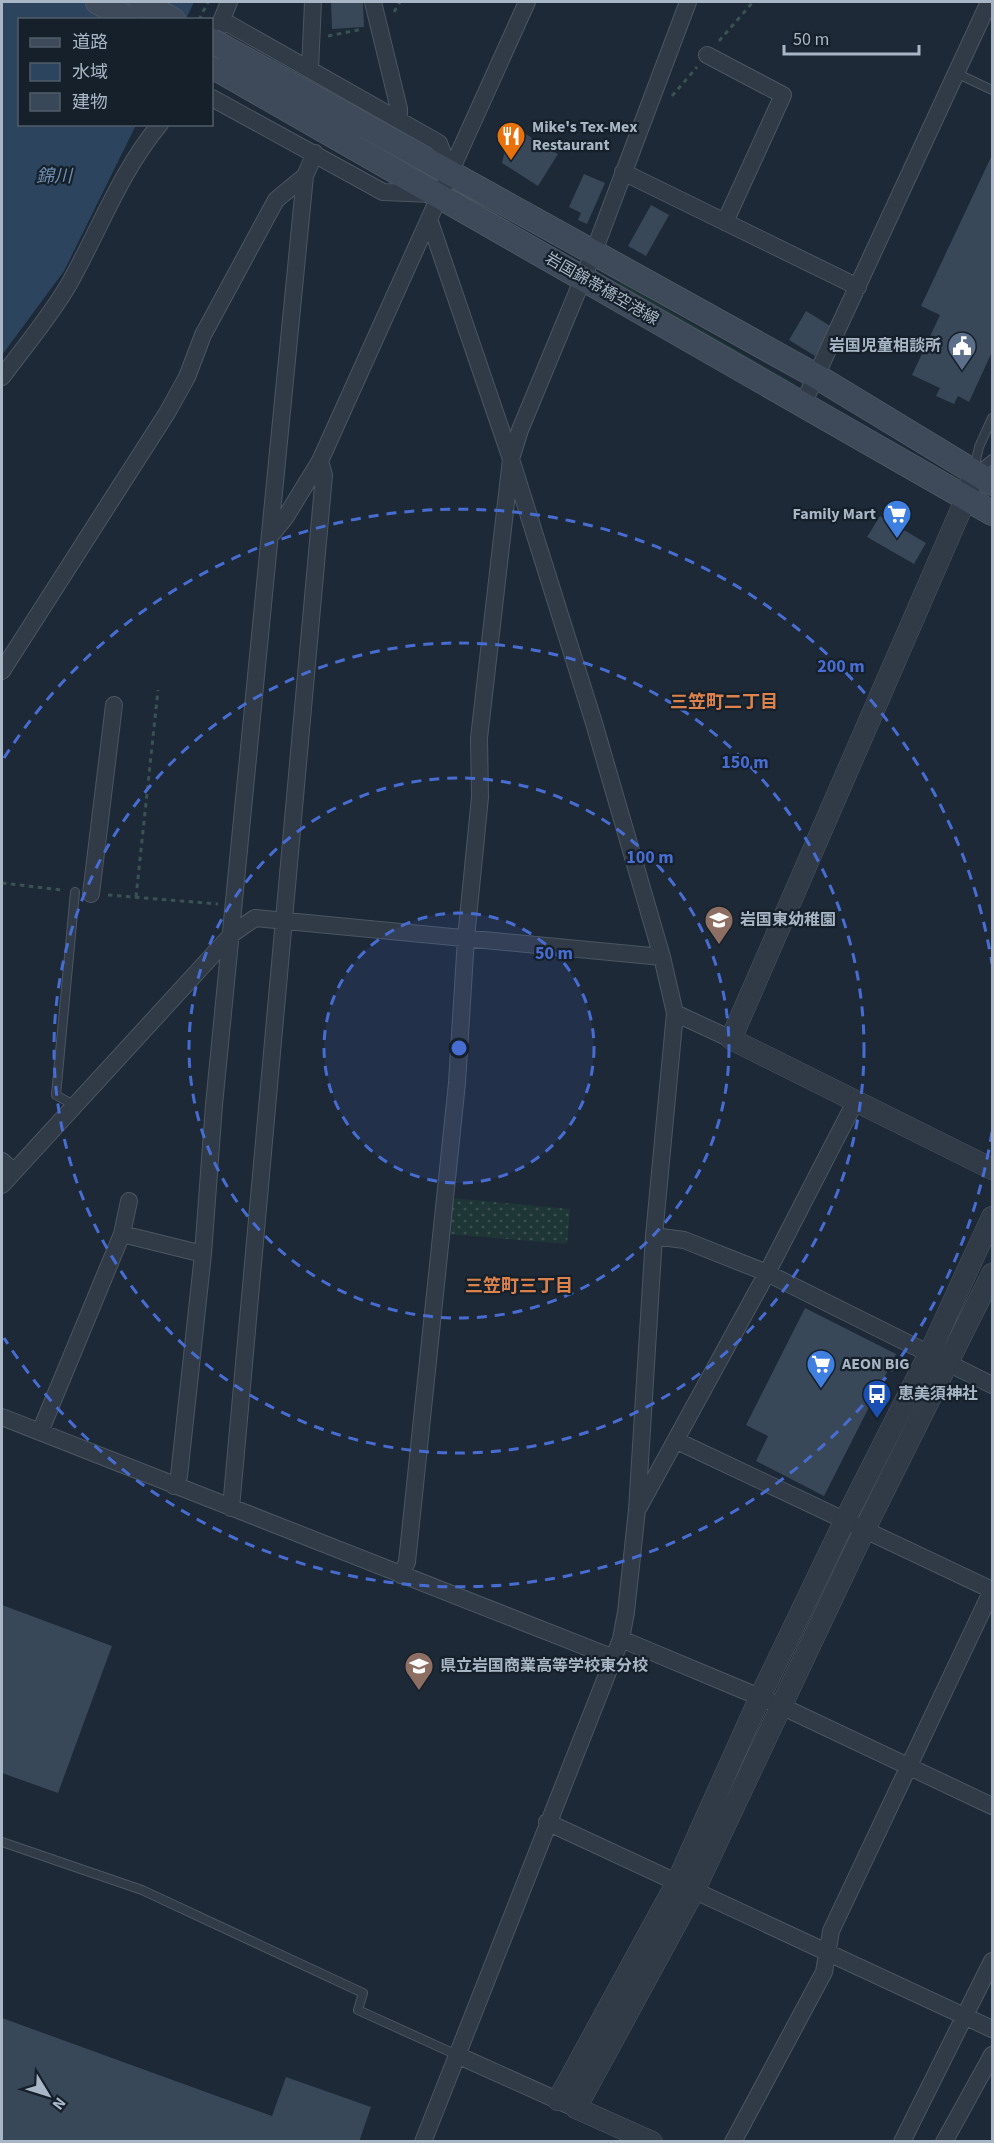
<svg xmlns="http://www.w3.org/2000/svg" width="994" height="2143" viewBox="0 0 994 2143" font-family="'Source Sans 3','Noto Sans JP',sans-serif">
<defs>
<pattern id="park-dots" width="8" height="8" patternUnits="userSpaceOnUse" patternTransform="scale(1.5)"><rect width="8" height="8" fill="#1f3637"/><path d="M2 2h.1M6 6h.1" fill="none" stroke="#3d5152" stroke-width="1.8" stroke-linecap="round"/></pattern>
</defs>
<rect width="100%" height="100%" fill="#1d2936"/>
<path fill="#1f3637" d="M622,283L795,384L796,390L617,284Z"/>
<path fill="url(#park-dots)" d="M451,1198L570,1209L567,1244L448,1234Z"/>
<path fill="#2c445e" d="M2,2H194L186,19L20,20V124L136,125L64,271L2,355Z"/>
<path fill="#384858" d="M331,2H363L364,27L332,29Z
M511,125L558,154L538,186L502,163Z
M992,155V352L969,402L958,396L954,404L936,396L940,388L912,375L940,315L921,306Z
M584,174L605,183L587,224L578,220L581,213L569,207Z
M651,205L669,215L646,256L628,246Z
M806,311L832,327L815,356L789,340Z
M880,516L926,543L914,564L867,537Z
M805,1308L896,1354L824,1496L756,1461L768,1436L746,1425Z
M2,1605L112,1646L58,1793L2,1773Z
M2,2018L272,2116L286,2077L371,2107L359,2142H2Z"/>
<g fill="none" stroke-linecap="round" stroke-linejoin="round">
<g stroke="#4b5662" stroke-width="10">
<path id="service" d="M956,73L992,90
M974,469L979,447L992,418
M977,471L992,459
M75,1106L56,1095L75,892
M2,1842L142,1890L363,1993L358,2010L457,2055"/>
</g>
<g stroke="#4b5662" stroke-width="18">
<path id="minor" d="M373,2L399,109V120
M222,20L439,143L450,172
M218,29L229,2
M707,55L783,95L725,222
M310,69L313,2
M212,98L383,192L433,194
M623,172L858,287
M2,377C24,347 50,317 69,284C99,231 120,172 160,124
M803,404L989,2
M271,535L285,518L320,461L527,2
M2,671L167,413L187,377L203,335L276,200L305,176
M91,894L114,705
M675,1013L731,1039
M2,1161L14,1172
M2,1185L232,934L255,918L662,957
M122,1234L203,1254
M654,1236L684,1240L767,1273L992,1385
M2,1417L614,1658
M40,1432L122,1234L129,1201
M677,1441L992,1590
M174,1486L179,1476L203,1254L214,1105L305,176L315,153
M639,1507L767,1273L856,1100
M231,1508L324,475L320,461
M401,1575L407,1562L457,1083L466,938L480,797L479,738L511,459L520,430L593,254L688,2
M621,1639L781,1706L992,1806
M547,1822L992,2029
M457,2055L568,2105
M423,2142L621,1639L626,1612L637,1510L654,1236L675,1013L662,957L594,723L511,459L429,219
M733,2142L824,1972L831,1931L992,1590
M902,2142L992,1961
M944,2142L992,2055"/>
</g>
<g stroke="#4b5662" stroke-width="22">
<path id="tertiary" d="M974,473L966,498L731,1039L992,1169
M558,2100L677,1882L760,1697L845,1520L929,1354L992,1217
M652,2142L576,2108L694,1891L865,1529L992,1274"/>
</g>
<g stroke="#4b5662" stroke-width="26">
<path id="secondary" d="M98,2L130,20
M141,2L173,20
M225,48L816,376L992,483
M212,66L992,513"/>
</g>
<path stroke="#395252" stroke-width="3" stroke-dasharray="4.5 4.5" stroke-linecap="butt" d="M394,12L400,2
M199,20L208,2
M328,36L363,29
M719,41L753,2
M672,96L697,67
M2,883L62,890
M108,895L218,904
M136,897L158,690"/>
<use href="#service" stroke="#303b47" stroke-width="8"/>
<use href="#minor" stroke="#303b47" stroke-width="16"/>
<use href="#tertiary" stroke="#303b47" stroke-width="21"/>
<use href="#secondary" stroke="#3e4a5a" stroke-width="24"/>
<g stroke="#4b5662" stroke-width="26" stroke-linecap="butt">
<path id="secondary-bridge" d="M212,41L225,48"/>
</g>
<use href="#secondary-bridge" stroke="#3e4a5a" stroke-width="24"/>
</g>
<circle cx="459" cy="1048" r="135" fill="#476dd2" fill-opacity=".12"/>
<g fill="none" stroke="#476dd2" stroke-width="3" stroke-dasharray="10 8">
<circle cx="459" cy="1048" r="135"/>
<circle cx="459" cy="1048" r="270"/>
<circle cx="459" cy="1048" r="405"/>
<path d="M992 1132A540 540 0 0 1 4 1338M4 758A540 540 0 0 1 992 964"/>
</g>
<defs>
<g id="restaurant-pin" transform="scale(1.5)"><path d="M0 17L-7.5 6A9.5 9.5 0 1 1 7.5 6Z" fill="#e8710a" stroke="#16202b"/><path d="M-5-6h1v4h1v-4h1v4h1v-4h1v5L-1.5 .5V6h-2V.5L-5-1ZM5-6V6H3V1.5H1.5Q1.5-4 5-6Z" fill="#fff"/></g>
<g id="civic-pin" transform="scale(1.5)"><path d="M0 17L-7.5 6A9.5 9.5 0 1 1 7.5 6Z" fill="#5c6f8a" stroke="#16202b"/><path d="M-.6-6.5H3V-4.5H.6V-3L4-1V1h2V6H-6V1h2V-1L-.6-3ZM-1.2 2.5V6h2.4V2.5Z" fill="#fff"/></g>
<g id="supermarket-pin" transform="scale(1.5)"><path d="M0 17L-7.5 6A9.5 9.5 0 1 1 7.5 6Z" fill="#3f7fe0" stroke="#16202b"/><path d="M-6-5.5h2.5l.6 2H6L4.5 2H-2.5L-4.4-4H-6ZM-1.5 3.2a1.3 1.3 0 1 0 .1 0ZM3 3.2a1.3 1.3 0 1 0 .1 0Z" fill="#fff"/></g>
<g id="school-pin" transform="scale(1.5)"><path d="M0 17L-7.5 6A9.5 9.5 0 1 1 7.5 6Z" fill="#8d6e63" stroke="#16202b"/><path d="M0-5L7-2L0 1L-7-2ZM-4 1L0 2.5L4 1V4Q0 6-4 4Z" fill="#fff"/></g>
<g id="bus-pin" transform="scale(1.5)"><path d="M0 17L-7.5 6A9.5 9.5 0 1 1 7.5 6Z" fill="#1a4fb4" stroke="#16202b"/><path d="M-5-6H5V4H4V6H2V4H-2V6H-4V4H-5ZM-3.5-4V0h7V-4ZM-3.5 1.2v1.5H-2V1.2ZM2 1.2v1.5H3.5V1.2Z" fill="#fff"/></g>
</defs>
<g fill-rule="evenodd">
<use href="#restaurant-pin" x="511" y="136"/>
<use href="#civic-pin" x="962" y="346"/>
<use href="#supermarket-pin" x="897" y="514"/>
<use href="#school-pin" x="719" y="920"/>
<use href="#supermarket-pin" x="821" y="1364"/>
<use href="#bus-pin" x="877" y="1394"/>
<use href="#school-pin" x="419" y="1666"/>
</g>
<g text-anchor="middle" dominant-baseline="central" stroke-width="4.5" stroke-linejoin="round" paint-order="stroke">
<g font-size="16" font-weight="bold" fill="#a9b6c5" stroke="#16202b" text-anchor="start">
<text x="532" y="127">Mike's Tex-Mex<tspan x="532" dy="18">Restaurant</tspan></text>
<text x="941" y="346" text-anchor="end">岩国児童相談所</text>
<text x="876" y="514" text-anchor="end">Family Mart</text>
<text x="740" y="920">岩国東幼稚園</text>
<text x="842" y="1364">AEON BIG</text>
<text x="898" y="1394">恵美須神社</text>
<text x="440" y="1666">県立岩国商業高等学校東分校</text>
</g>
<g font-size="16" fill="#a9b6c5" stroke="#16202b">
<text transform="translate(602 289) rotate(30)">岩国錦帯橋空港線</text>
</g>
<g font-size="18" font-style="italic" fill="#6e8fb1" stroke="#16202b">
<text x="54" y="176">錦川</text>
</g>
<g font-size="18" font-weight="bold" fill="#dc824d" stroke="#16202b">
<text x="724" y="702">三笠町二丁目</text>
<text x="519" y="1286">三笠町三丁目</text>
</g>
</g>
<circle cx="459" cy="1048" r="9" fill="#476dd2" stroke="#16202b" stroke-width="3"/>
<g font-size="18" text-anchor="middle" font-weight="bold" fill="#476dd2" stroke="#16202b" stroke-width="4.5" stroke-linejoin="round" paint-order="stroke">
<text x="841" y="672">200 m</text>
<text x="745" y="768">150 m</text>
<text x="650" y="863">100 m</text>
<text x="554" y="959">50 m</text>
</g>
<rect width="994" height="2143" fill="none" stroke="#a9b6c5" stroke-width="6"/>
<rect x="18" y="18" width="195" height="108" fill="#16202b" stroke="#515c69" stroke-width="1.5"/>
<rect x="30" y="38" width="30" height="9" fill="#3e4a5a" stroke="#515c69" stroke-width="1.5"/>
<text x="72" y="48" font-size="18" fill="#a9b6c5">道路</text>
<rect x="30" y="63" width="30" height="18" fill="#2c445e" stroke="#515c69" stroke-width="1.5"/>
<text x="72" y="78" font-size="18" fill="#a9b6c5">水域</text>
<rect x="30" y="93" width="30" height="18" fill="#384858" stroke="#515c69" stroke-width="1.5"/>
<text x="72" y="108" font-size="18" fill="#a9b6c5">建物</text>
<g transform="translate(48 2095) rotate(128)" stroke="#16202b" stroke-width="4.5" paint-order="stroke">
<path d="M0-4.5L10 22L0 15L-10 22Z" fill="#a9b6c5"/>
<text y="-9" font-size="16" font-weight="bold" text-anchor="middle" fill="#a9b6c5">N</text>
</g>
<path d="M784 45v9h135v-9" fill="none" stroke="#a9b6c5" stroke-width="3"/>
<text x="793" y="45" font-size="18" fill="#a9b6c5" stroke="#16202b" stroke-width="4.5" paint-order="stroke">50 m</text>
</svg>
